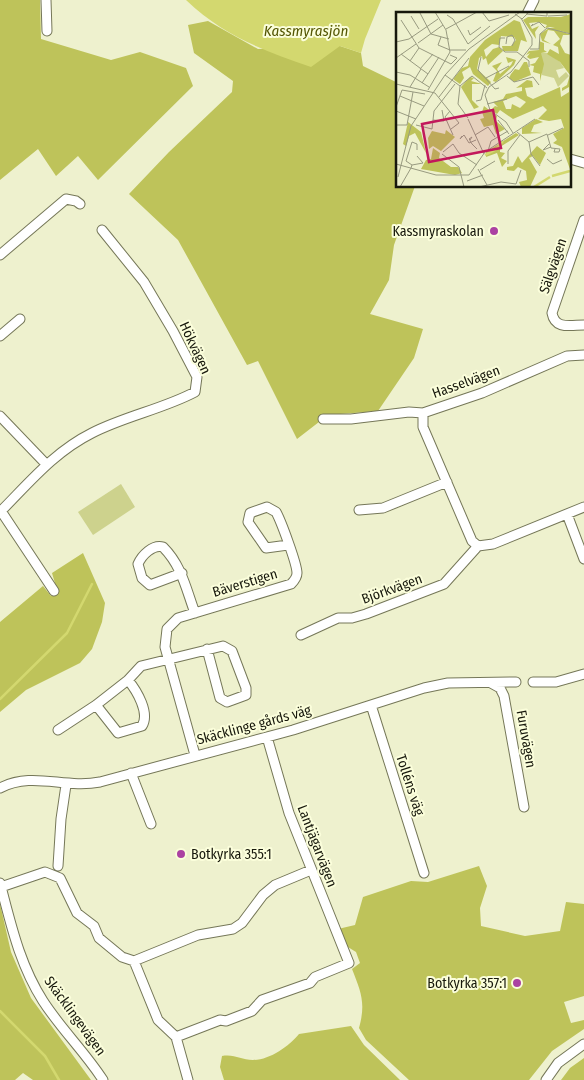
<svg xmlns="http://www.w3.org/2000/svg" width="584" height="1080" viewBox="0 0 584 1080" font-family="'Fira Sans Condensed',sans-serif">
<rect width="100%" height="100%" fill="#eef1ce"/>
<path fill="#cdd28d" d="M121,484L135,507L93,535L78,512Z"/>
<path fill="#bec35a" d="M0,0H40L41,39L111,60L140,52L186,68L193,86L98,180L78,156L56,176L38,149L0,180Z
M208,21L258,49L340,46L361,53L363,66L398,83V186H415L394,245L389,280L370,314L423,329L414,358L378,411L328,415L297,439L258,361L247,365L178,240L129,194L169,152L232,92L233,81L194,53L188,25Z
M83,553L105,603L102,622L92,649L80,663L26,690L0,712V622L43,586L51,596L57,590L52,573Z
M479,866L487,886L480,908L481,926L525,936L560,931L566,902L584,904V996L564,1002L571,1023L584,1020V1029L552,1051L529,1080H409L366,1040L359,1028C366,1003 361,992 352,969L360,963L356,952L343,944L338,929L355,925L363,897L411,881L428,882Z
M0,904L11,952L31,998L91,1080H33L23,1073L15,1080H0Z
M351,1026L364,1045L400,1080H224L220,1067L222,1056C235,1054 241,1060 253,1060C270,1060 289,1046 299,1034Z
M584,1058V1080H561L570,1068Z"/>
<path fill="#d3d86f" d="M186,0H381L365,39L361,53L340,46L311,67C262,50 224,36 186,0Z"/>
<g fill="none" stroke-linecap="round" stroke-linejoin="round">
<path stroke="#d3d86f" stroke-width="2.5" d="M0,699L67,633L92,584
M0,1011L45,1056L59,1080"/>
<g stroke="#757758" stroke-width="11">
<path id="minor" d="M46,0L47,31
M527,14L534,0
M570,159L584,163
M584,220L552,313C555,330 571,325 584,325
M0,255L66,199L76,201L80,204
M0,336L20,319
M423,413V427L472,541L478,546L493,544L584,507
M0,416L46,464
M323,419H351L409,412L423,413L482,393L567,356L584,355
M359,510L383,508L447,482
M1,511L54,591
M0,512C29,483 54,452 92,433C125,416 163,409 195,392L197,377L173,331L144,282L102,230
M567,514L584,559
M182,573L150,585L142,578L138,564C142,555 153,544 163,547C182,566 186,589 195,613
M301,635L338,618H352L366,614L444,584L478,546
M533,682H556L584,674
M491,683L500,688L504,696L524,807
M96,705L118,733L142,726C150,713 137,691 128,680
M371,705L424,873
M58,730L96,705L128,680L141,666L223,646L232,651L246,688V695L227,702L220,698L207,649
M195,755L165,647L167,629L178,618L291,584C294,581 297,577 297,573C297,564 281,521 276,512L267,507L250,513L248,522L266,548L288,545
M131,773L151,824
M0,788C33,771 64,789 100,782L293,730L424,688L448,683L516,682
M58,866L61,819L66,785
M0,883C11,924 19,963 43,1001C61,1029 85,1052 103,1080
M1,887L45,872L60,878L77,913L94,926L99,938L122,957L134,961L158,1020L176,1037L188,1080
M134,961L198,935L233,929L242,923L263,895L275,885L311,870
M176,1037L220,1020L226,1021L252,1011L262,1000L310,983L315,977L349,963L289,813L267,737
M546,1080L558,1063L584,1044"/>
</g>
<use href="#minor" stroke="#fff" stroke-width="9"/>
</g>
<g fill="#ab41a2" stroke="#fbfedb" stroke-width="2">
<circle cx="494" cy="231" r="5"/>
<circle cx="181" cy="854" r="5"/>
<circle cx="517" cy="983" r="5"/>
</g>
<g text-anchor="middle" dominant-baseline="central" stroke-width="4" stroke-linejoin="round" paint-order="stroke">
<g font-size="14" fill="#17180c" stroke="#fbfedb" text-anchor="end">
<text x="484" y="231">Kassmyraskolan</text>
<text x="191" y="854" text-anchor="start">Botkyrka 355:1</text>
<text x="507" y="983">Botkyrka 357:1</text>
</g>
<g font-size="14" fill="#17180c" stroke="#fbfedb">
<text transform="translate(553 266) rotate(-71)">Sälgvägen</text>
<text transform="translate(195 348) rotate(65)">Hökvägen</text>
<text transform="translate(466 382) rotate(-20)">Hasselvägen</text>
<text transform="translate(245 583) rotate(-17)">Bäverstigen</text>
<text transform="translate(392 589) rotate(-20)">Björkvägen</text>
<text transform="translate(254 725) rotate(-15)">Skäcklinge gårds väg</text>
<text transform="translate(526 739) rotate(80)">Furuvägen</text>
<text transform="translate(410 785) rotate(72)">Tolléns väg</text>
<text transform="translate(317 846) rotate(69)">Lantjägarvägen</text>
<text transform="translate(75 1016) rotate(54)">Skäcklingevägen</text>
</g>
<g font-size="15" font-style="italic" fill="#555704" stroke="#fbfedb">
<text x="306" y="31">Kassmyrasjön</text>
</g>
</g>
<g transform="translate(396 12)">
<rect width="175" height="175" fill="#eef1ce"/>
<path d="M145,41H152L164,50L168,56L160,58L163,66L170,60L173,64L162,75L158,66L146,63Z" fill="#cdd28d"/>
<path d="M175,2V22L162,18L175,23H167L164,32L169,41L175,43V160L166,135L157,131L161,128L157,122L168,116L165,107L153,109L142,107L151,98L147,94L117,107L104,98L101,102L95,98L99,94L102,95L97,90L107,87L110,82L126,79V75L120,76L131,68L136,69L137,75L129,76L131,84L137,87L164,75L165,85L173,80V75L166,79V76L171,73L174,63L164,50L151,42L154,37L163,42L162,35L157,33L164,27L158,19L152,18L148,28L155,32L146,29L144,22L153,16H159L154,15L149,16L151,13L142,10L133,11L136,17L143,14L139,20L140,27L127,8L132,5H165ZM120,84L130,90L124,96L116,92L115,97H110L107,89ZM118,8L124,10L131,30L125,28L122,39H107L106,34H115L120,28L118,25L105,24L103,33L96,32L88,38L90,45L97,37L103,35L107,39L92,53L90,46L87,48L86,44L83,46L81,57L95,70L92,74L77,62L74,55L66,60L68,66L64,72L57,67L66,56L72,54L74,45L89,28ZM143,29L148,31V38L151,40L145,41L148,52L144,69V62L137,60L138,54L133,53L139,51L143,45L134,47L131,45L134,41L130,43L133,39L143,38ZM110,45L120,48L118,53L100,70L97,69L101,59L96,54L106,50L101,57L104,62L115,53L117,49L112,51ZM128,50H131L135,63L118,70L113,66L115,62L119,57L123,58ZM74,65L78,66L75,69L86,72H76V88L83,95L78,97L65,75ZM88,94L101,104L100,109L109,117L100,122L97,113L88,115L84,107L88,106L86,100ZM140,107L147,110L138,113L135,120L146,121L126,122V116ZM12,110L25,120L30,141L19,121L13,124L10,134L7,132ZM50,118L59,125L45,139L37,134L33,137L32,126L36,119L49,122ZM120,121L123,123L104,135V140L109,141L105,146L111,149L106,155L101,141L90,145V140ZM141,134L150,141L144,153L137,144L133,146L141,160L134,175H125L123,170L131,168L130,159L122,155L118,159L111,158V155L117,154L122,144L126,151ZM37,136L44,141L43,146L55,155H62L66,161L59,163L25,157L30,148L35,147Z" fill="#bec35a" fill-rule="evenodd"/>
<path fill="none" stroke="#d3d86f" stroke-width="2.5" d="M89,143L99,138L107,129M156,164L174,159M138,175L154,165"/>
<path fill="none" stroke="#989a80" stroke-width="1" d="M86,0L93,9L113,3M24,1L35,22L53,27M119,2L126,7L133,0M130,2L151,4V0M51,3L57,7L72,32L94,14M15,4L23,17M152,4L171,3M5,8L23,36L51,50M137,12L135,14L143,10L149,16M50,17L81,0M72,18L74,23L85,15M45,25L42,33L54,38H70M109,26H104L103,35L109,40H121L133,49V55M0,30L13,27L42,7M22,31L47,13M110,32L111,25L116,23L119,28L116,34M134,37H143L144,22L151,16L175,22M5,42L32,62M85,45L82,58L99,77L103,76M0,46L20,32M14,49L23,36M51,50L55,52L61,46L54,43M24,57L37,42M0,60L14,63L33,75M49,63L64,74M111,64L118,70L137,65L143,73M90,66L113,54M26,71L43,45M0,72L39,81L63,111L55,117M64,74L76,64L91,76M64,74L62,92L72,106M14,75L25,57M6,78L29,82M32,78L54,40L50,18L39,0M4,84L28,94M43,85L73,46M80,89L85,88L89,73M91,92L111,87M0,95L6,78M0,99L20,107M54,99L49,105L57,123M72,107L88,142M37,108L48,109L46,98M102,108L113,122M0,113H11L17,80M20,113L36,117L38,99L59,72M121,120L133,130L135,142L144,154M117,121L110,110L94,98L89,83L93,75L115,60L136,33V26L125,6M79,123L92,115L99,125M152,123L167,116M66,124L64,127L68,123L73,131L80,128M74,128L76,125L73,127L74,128V129L76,132L81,137M133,130L151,122L155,136L164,137L163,140H158L159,137M153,132L147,138L155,135M92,139L95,129L112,119M47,140L57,132L63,141L81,153M46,142L63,155L68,175M151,147L157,152L166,148M0,152L40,163H73L89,140L139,107M112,152V139L124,123M16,153L27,151L21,144M82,157L91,173M84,158L99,149M2,165L15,114L49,63L73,37L124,0M71,169L87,163M4,175L15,156L16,153L10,149L16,130L21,132V138M83,175L105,170L120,172L125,158"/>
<path fill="#c2185b" fill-opacity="0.15" stroke="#c2185b" stroke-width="2.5" d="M97,98L105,136L33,150L26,112Z"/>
<rect width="175" height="175" fill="none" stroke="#17180c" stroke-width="2.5"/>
</g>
</svg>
